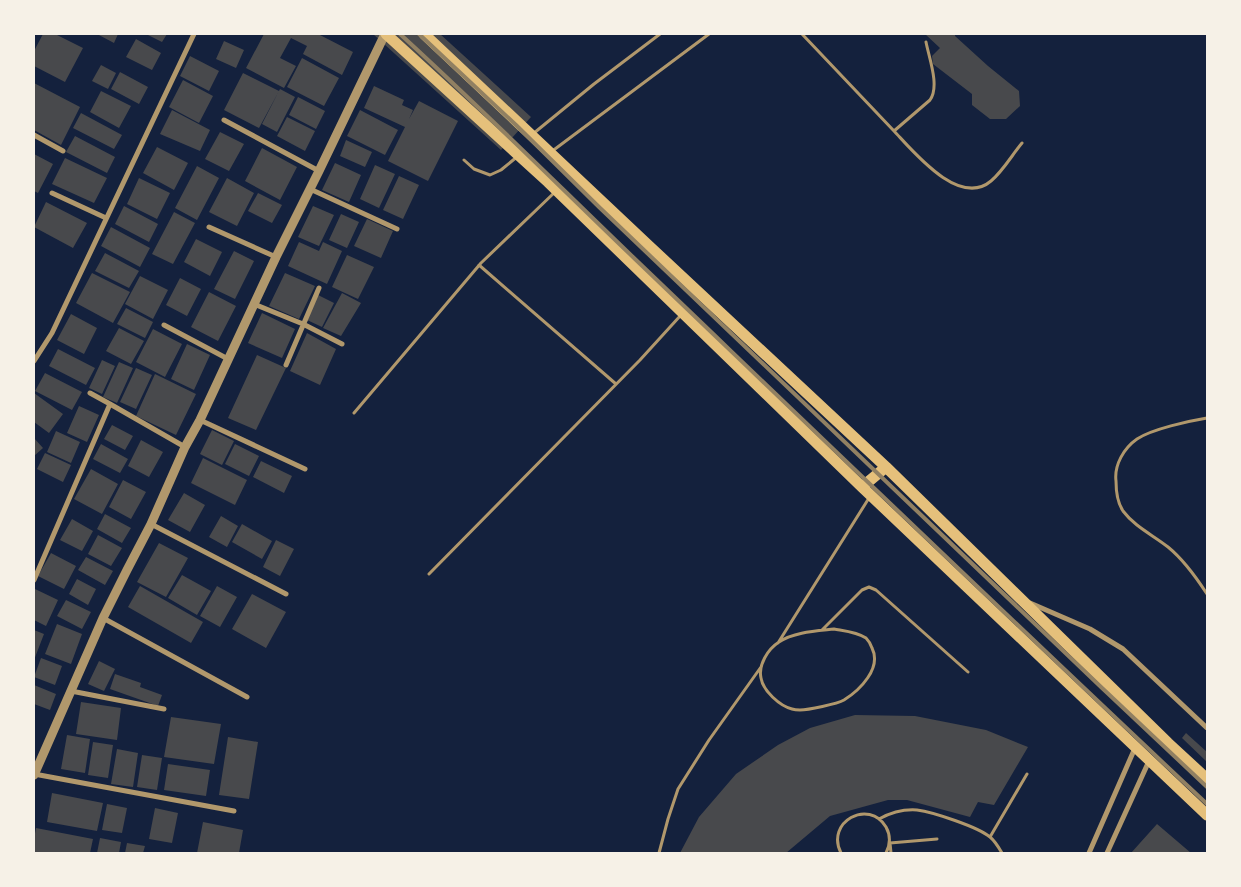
<svg xmlns="http://www.w3.org/2000/svg" width="1241" height="887" viewBox="0 0 1241 887" font-family="'Playfair Display',serif">
<rect width="100%" height="100%" fill="#14213d"/>
<path fill="#48494c" d="M43,34H55L83,48L65,82L34,66V51Z
M97,34H118L114,43Z
M146,34H167L162,42Z
M264,34H318L353,52L342,75L303,54L307,46L291,38L280,58L296,66L284,88L246,68Z
M373,34H440L531,117L501,150Z
M925,34H955V36L988,66L1019,91L1020,106L1006,119H990L972,105V94L933,64L932,56L940,48Z
M136,39L161,53L152,70L126,57Z
M224,41L244,50L236,68L216,59Z
M190,56L219,71L209,91L180,76Z
M302,58L339,78L324,106L287,87Z
M101,65L116,73L108,89L92,81Z
M120,72L148,87L139,104L111,89Z
M243,73L279,91L259,128L224,110Z
M183,80L213,96L199,123L169,107Z
M34,83L80,107L61,145L34,130Z
M374,86L404,100L402,105L413,110L409,119L419,101L458,121L428,181L388,161L405,127L364,108Z
M280,89L295,97L277,132L262,124Z
M101,91L131,106L119,128L90,112Z
M298,97L325,111L316,129L289,115Z
M172,110L210,130L200,151L160,134Z
M360,110L398,130L385,155L347,136Z
M81,113L122,135L114,149L73,128Z
M287,117L315,131L305,151L277,136Z
M220,132L244,144L229,171L205,159Z
M75,136L115,157L107,173L66,152Z
M346,140L372,152L365,167L340,156Z
M157,147L188,163L174,190L143,173Z
M262,148L297,167L280,200L245,181Z
M34,154L53,164L38,193L34,191Z
M65,158L107,178L94,203L52,184Z
M335,163L361,175L349,202L322,190Z
M375,165L395,174L379,208L360,199Z
M197,166L219,178L197,220L175,208Z
M399,176L419,185L403,219L383,210Z
M139,178L170,193L157,219L127,204Z
M227,178L254,193L237,226L209,212Z
M258,193L282,205L272,223L248,211Z
M46,202L87,223L73,248L34,227Z
M124,206L158,224L149,242L115,224Z
M313,206L334,215L319,246L298,237Z
M174,212L195,223L173,264L152,254Z
M341,214L359,222L347,248L329,240Z
M367,219L393,231L381,258L354,246Z
M111,227L150,248L140,267L101,246Z
M196,239L222,252L210,276L184,262Z
M299,242L319,251L323,242L342,251L327,284L288,266Z
M234,251L254,261L235,299L214,289Z
M105,253L139,271L129,288L95,271Z
M347,255L374,267L358,299L332,287Z
M92,273L130,292L113,323L76,303Z
M285,273L315,286L299,319L269,306Z
M140,276L168,290L153,319L125,304Z
M180,278L201,289L187,316L166,305Z
M209,292L236,306L218,341L191,327Z
M342,293L361,303L341,336L323,328Z
M318,295L334,303L322,327L307,320Z
M126,308L153,322L145,338L117,324Z
M262,313L295,329L282,358L248,343Z
M71,314L97,328L84,354L57,340Z
M119,328L144,341L131,364L106,351Z
M153,329L182,344L165,377L136,362Z
M307,333L336,349L320,385L290,371Z
M187,344L210,355L194,390L171,379Z
M58,349L95,368L86,385L49,366Z
M257,355L286,368L256,430L228,418Z
M102,360L115,366L102,394L89,388Z
M119,362L133,368L117,403L103,397Z
M136,368L152,375L136,409L120,402Z
M45,373L82,392L72,410L35,391Z
M155,374L196,394L176,435L136,416Z
M34,393L63,414L49,433L34,422Z
M79,406L99,415L87,442L67,433Z
M112,425L133,436L125,450L104,439Z
M212,430L234,441L222,465L200,454Z
M56,431L80,442L71,463L47,452Z
M34,438L43,448L34,456Z
M141,440L163,452L149,477L128,466Z
M101,444L128,459L120,473L93,459Z
M235,444L259,456L249,476L225,464Z
M45,453L71,465L63,482L37,469Z
M203,458L247,480L235,505L191,483Z
M261,461L292,476L284,493L253,477Z
M91,469L118,484L102,514L74,499Z
M123,480L146,492L131,519L109,507Z
M184,493L205,505L190,532L168,520Z
M105,514L131,528L122,543L97,529Z
M221,516L238,526L227,547L209,537Z
M72,519L93,531L82,551L60,540Z
M242,524L272,541L262,559L232,542Z
M98,535L122,548L111,566L88,554Z
M276,540L294,549L280,576L263,567Z
M159,543L188,558L166,597L137,582Z
M51,553L76,566L64,589L38,576Z
M86,557L113,571L105,585L78,570Z
M182,575L211,591L197,615L168,598Z
M77,579L96,589L88,605L69,594Z
M140,586L203,622L191,643L128,607Z
M217,586L237,597L220,627L200,616Z
M35,589L58,600L46,626L34,620V592Z
M252,594L286,612L266,648L232,629Z
M66,600L91,612L82,629L57,616Z
M57,624L82,634L71,664L45,654Z
M34,630L44,634L34,660Z
M41,658L62,666L55,685L34,677Z
M99,661L115,669L104,691L88,684Z
M115,674L141,683L140,687L162,695L158,706L110,689Z
M34,685L56,694L50,710L34,704Z
M81,702L121,708L117,740L76,734Z
M855,715L915,716L986,730L1028,747L994,805L978,802L970,817L907,800H888L830,816L786,853H680L699,817L736,774L778,745L810,728Z
M171,717L221,724L214,764L164,757Z
M1186,733L1207,752V762L1182,738Z
M67,735L90,739L85,773L61,769Z
M228,737L258,742L249,799L219,795Z
M93,742L113,745L108,778L88,775Z
M117,749L138,753L133,787L111,784Z
M142,755L162,758L157,790L137,787Z
M168,764L210,770L206,796L164,790Z
M52,793L103,803L97,831L47,822Z
M107,804L127,808L122,833L102,830Z
M155,808L178,813L172,843L149,839Z
M203,822L243,830L239,853H197Z
M1157,824L1191,853H1131Z
M36,828L93,839L90,853H34V839Z
M100,838L121,842L119,853H97Z
M127,843L145,846L143,853H125Z"/>
<g fill="none" stroke-linecap="round" stroke-linejoin="round">
<path stroke="#b1986c" stroke-width="3" d="M802,34L894,131L930,100C940,86 929,58 926,42
M894,131C913,151 959,208 991,181C1003,171 1012,155 1022,143
M534,133L594,84L660,34
M551,152L709,34
M464,160L474,169L490,175L501,170L518,156
M479,265L616,384
M354,413L481,263L555,192
M1207,418C1189,421 1152,429 1137,439C1124,448 1114,465 1116,481C1116,491 1117,502 1123,511C1135,527 1153,535 1168,547C1184,560 1196,577 1207,594
M429,574L640,360L681,315
M834,629C845,631 857,632 866,638C869,641 871,645 872,648C882,668 860,690 844,700C837,704 808,710 800,710C797,710 795,710 792,709C780,706 763,691 761,678C758,665 768,649 779,642C794,632 816,631 834,629Z
M822,630L862,590L869,587L876,590L968,672
M778,643L869,498
M879,819C890,813 903,809 917,810C933,812 978,827 990,837C995,841 999,848 1002,853
M990,837L1027,774
M659,853L668,819L678,789L709,740L761,667
M841,853C825,822 869,798 886,827C891,836 890,845 886,853
M891,853L890,843L937,839"/>
<path stroke="#b1986c" stroke-width="5" d="M224,120L319,171
M34,135L63,151
M310,189L397,229
M52,193L106,218
M209,227L276,257
M254,304L303,324L342,344
M164,325L228,359
M34,361L52,333L194,34
M286,365L319,288
M90,393L110,404
M200,420L305,469
M151,524L286,594
M34,580L110,404L185,447
M1030,603L1090,629L1123,649L1207,728
M103,618L247,697
M71,691L164,709
M34,774L234,811
M1089,853L1135,748
M1107,853L1149,761"/>
<path stroke="#b1986c" stroke-width="9" d="M34,775L103,618L127,570L151,524L185,447L200,420L276,257L319,171L385,34"/>
<path stroke="#e5c07b" stroke-width="11" d="M386,34L548,182L862,487L1207,815
M424,34L648,245L886,467L1168,743L1207,779
M862,487L886,467"/>
<path stroke="#918062" stroke-width="4" d="M400,34C480,107 557,184 635,259C825,441 1015,624 1207,804
M419,34L516,125L599,207L1101,687L1207,787"/>
</g>
<rect width="1241" height="887" fill="none" stroke="#f6f1e7" stroke-width="70"/>
</svg>
